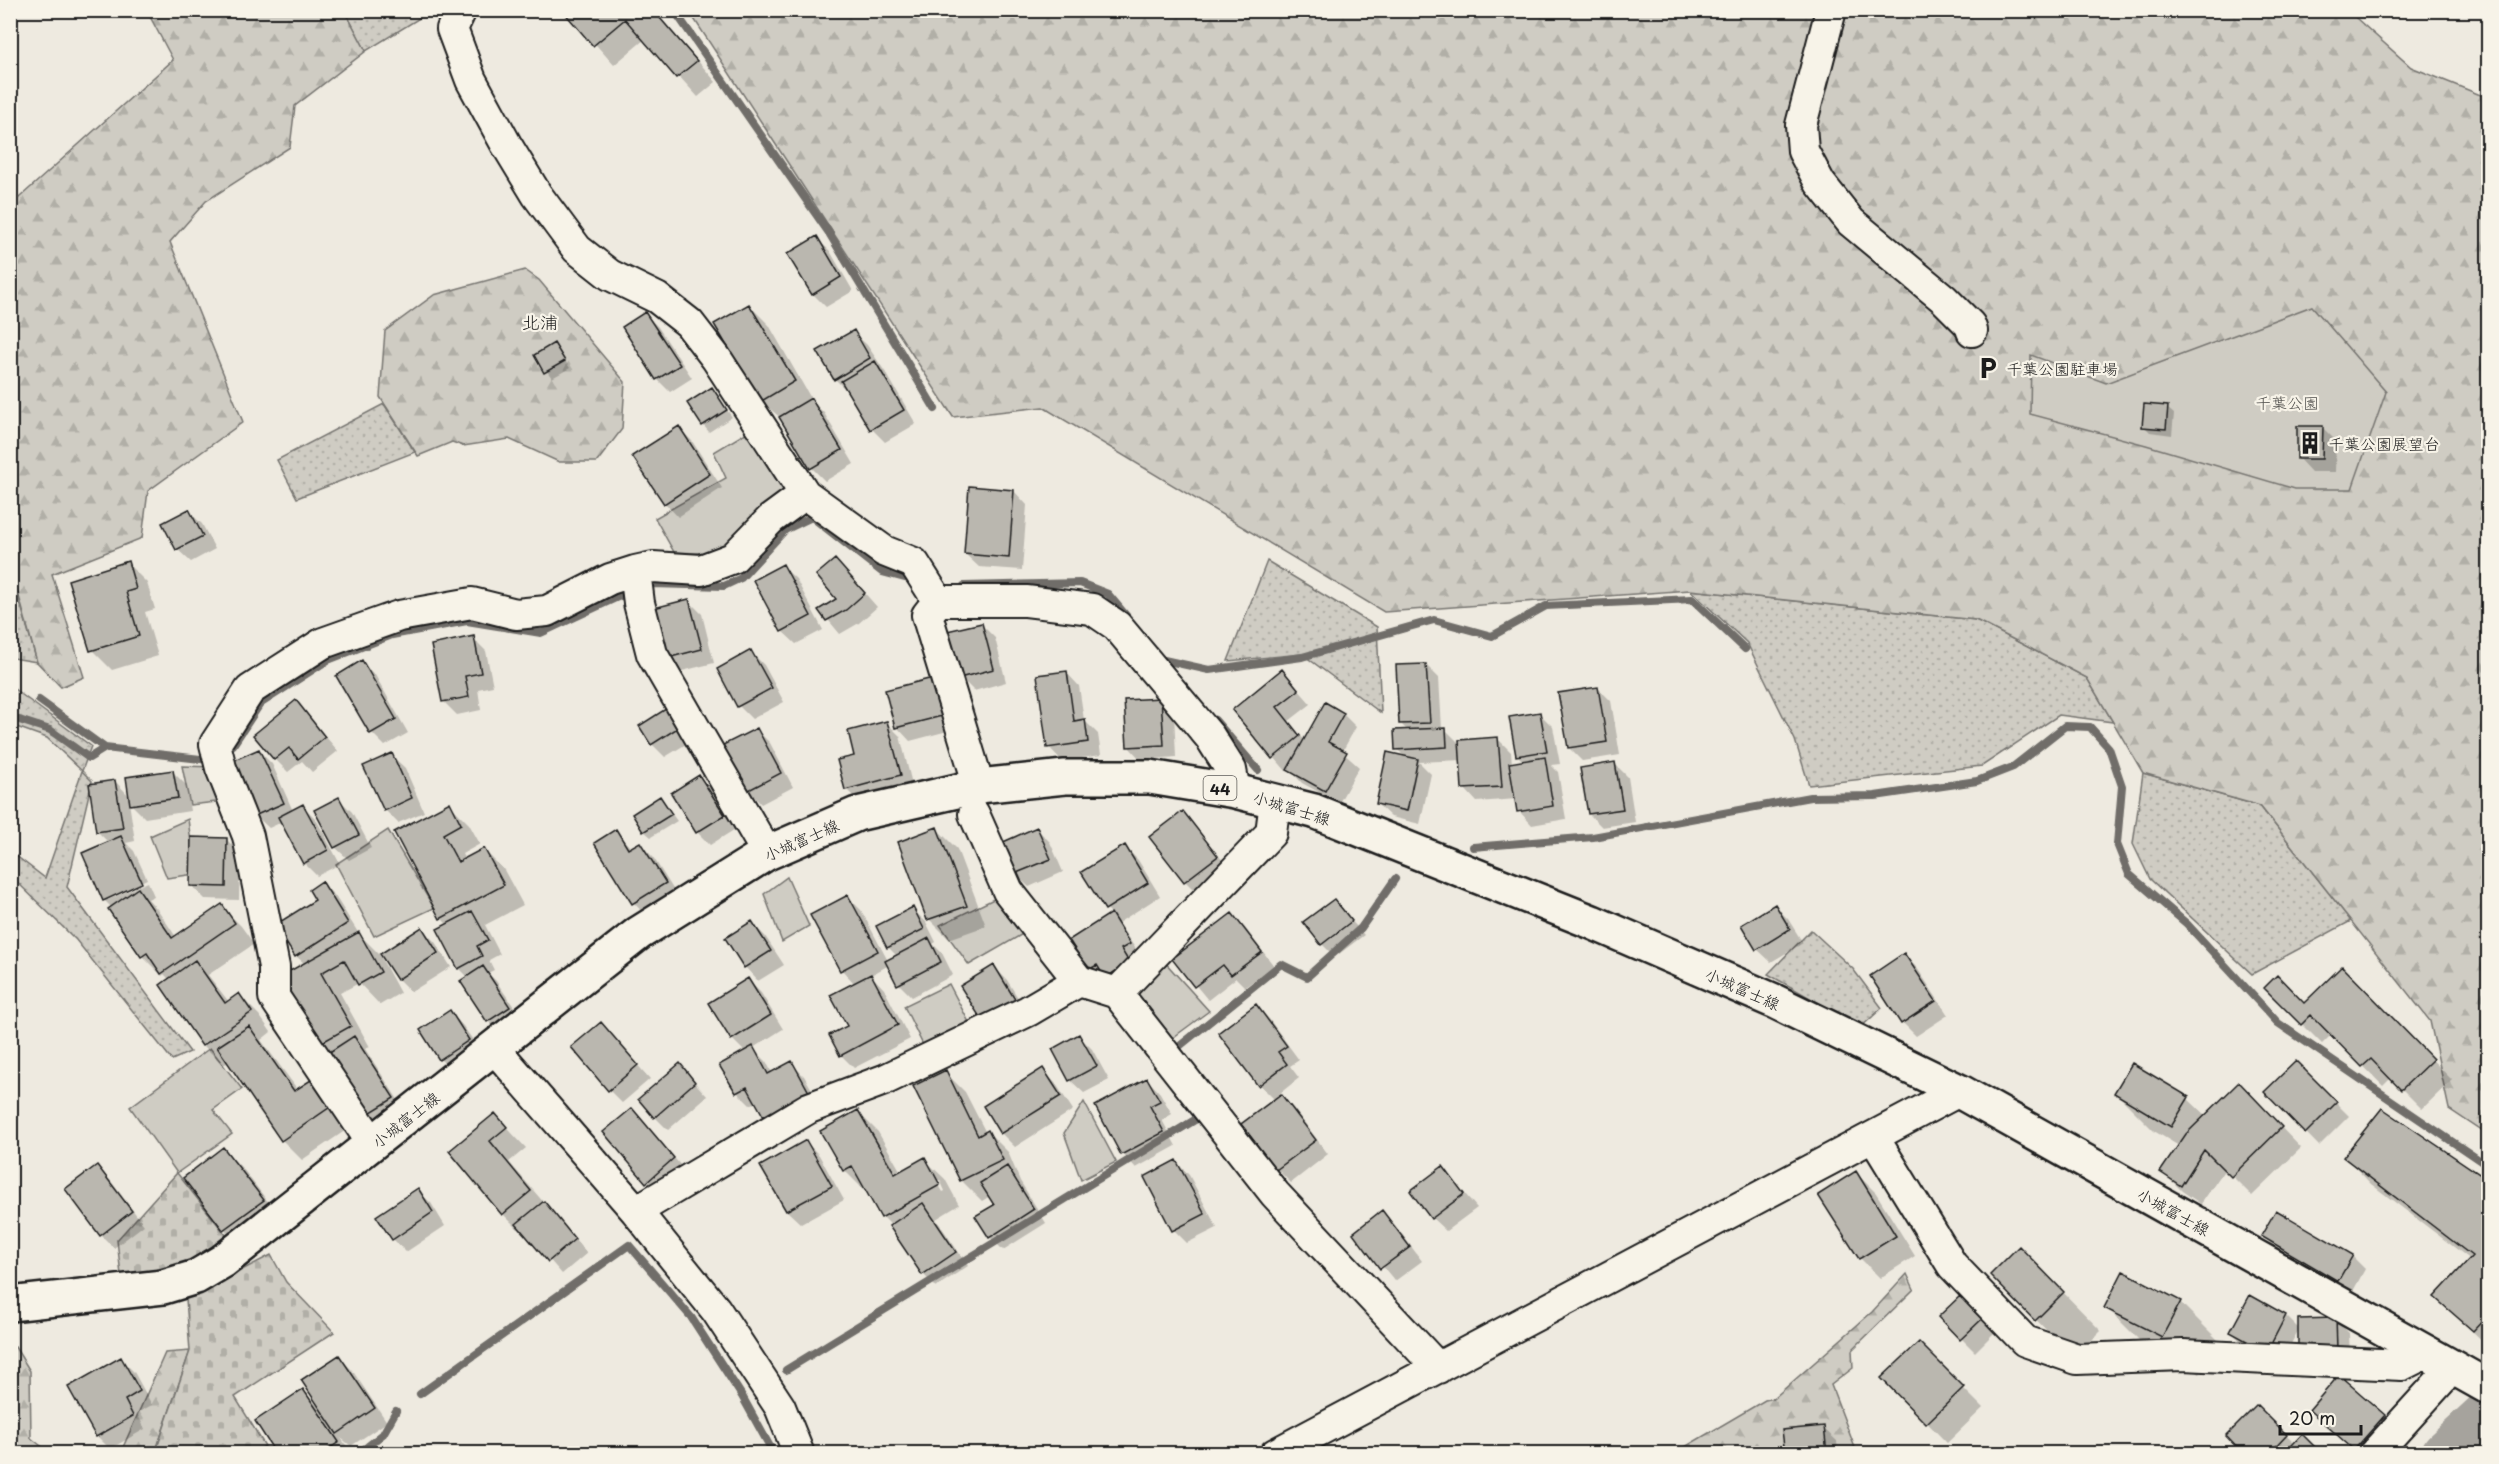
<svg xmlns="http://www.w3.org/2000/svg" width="2499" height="1464" viewBox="0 0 2499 1464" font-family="'Playpen Sans','Klee One',sans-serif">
<defs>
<pattern id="grass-dots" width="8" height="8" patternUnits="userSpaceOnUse" patternTransform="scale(1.5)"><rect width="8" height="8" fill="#cfccc3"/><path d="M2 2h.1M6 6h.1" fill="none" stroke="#b1afa7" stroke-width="1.8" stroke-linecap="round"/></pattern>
<pattern id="forest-firs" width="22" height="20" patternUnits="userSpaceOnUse" patternTransform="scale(1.5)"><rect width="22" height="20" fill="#cfccc3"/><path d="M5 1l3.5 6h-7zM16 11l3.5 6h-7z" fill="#b1afa7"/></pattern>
<pattern id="cemetery-stones" width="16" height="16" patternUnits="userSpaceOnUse" patternTransform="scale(1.5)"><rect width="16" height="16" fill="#cfccc3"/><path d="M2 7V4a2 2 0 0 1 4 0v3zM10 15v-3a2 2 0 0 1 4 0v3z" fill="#b1afa7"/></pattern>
</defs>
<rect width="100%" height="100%" fill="#eeeae0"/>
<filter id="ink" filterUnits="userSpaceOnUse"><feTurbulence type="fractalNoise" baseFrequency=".0167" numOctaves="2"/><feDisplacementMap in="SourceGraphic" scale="12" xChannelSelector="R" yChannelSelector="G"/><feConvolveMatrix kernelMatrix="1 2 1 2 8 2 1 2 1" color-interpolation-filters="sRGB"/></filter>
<g filter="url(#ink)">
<path fill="url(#grass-dots)" stroke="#767470" stroke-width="1.5" d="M345,11H431L366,51Z
M384,404L415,452L297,498L277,460Z
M1267,561L1377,627L1381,713L1302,654L1228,661Z
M10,567L37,662L13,658L11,662Z
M1690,590L1976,620L2087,678L2113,722L2059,715L1982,766L1809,785L1795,740L1747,643Z
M10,686L91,746L82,771L92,781L67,887L190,1052L172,1060L76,940L11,876V852L45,878L82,771L47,738L11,725Z
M2143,773L2260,806L2351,921L2252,974L2150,879L2133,844Z
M1811,930L1853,969L1882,1008L1861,1027L1768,974Z"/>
<path fill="url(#forest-firs)" stroke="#767470" stroke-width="1.5" d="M2347,10L2411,67L2488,98V1135L2449,1109L2430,1021L2260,806L2143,773L2087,678L1976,620L1690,590L1384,612L1043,407L953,417L689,11Z
M147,11H345L366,51L295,106L290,147L206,201L170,242L243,422L148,491L142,538L52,574L84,677L61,687L37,662L11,567V205L173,60Z
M525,270L539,280L625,382L622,429L597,462H559L509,439L463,446L452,442L418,456L380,397L385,331L434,295Z
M1907,1274L1914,1289L1852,1350L1853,1368L1831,1385L1857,1453L1673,1454L1765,1400L1774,1398L1872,1312Z
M15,1347L30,1371L31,1438L50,1453H11L10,1349Z
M190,1351L155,1453L120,1454L165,1353Z"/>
<path fill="url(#cemetery-stones)" stroke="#767470" stroke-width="1.5" d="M177,1173L230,1240L178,1267L121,1275L117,1240Z
M271,1255L286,1282L334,1332L235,1397L265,1446L254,1453L155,1454L190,1351L186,1299Z"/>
<path fill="#cfccc3" stroke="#767470" stroke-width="1.5" d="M2312,306L2386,392L2352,489H2295L2146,445L2030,414L2031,355L2106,383Z
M749,431L791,493L718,554L674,552L655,518L726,478L714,452Z
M182,766L215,767L225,801L190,805Z
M188,819L195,874L167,878L150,836Z
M388,830L434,908L374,936L336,864Z
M787,877L809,926L782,942L764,894Z
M1000,896L1026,932L969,965L940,925Z
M1163,960L1209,1011L1167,1042L1134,994Z
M949,984L972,1028L924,1047L904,1006Z
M210,1048L242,1089L213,1110L232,1134L177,1173L130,1107Z
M1084,1102L1116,1162L1081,1180L1064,1133Z"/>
<path fill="#0003" fill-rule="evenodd" d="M565,10H654L716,82L698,97L645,39L614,65Z
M816,238L830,251L853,291L826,307L813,294Z
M749,305L769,325L813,402L824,413L854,464L825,481L812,468L783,420L761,401Z
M645,314L658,327L692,378L670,392L657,379Z
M853,332L867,345L888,376L916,424L885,442L872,429L848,392L835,379Z
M554,345L570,368L552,378L536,356Z
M712,389L732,417L709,432L703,425Z
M2167,408L2174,414L2172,435L2150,432L2144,426Z
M679,428L692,441L722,488L678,517L665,503Z
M2323,428L2336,441L2335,472H2311L2298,458Z
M1014,491L1027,505L1022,570L979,567L965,554Z
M188,511L202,524L215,549L191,562L177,549Z
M127,563L147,583L155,609L145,612L158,656L112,670L92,650Z
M782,566L796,579L823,630L796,644L782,631Z
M848,574L877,607L859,623L840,634L820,610L838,599Z
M689,601L702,614L714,663L682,671L668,658Z
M981,624L995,638L1006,682L974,691L960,677Z
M473,638L486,651L493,686L478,689L481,710L457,715L444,702Z
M751,652L764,665L784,702L752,719L739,706L719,669Z
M361,662L375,675L408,733L385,746L372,733L338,676Z
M1426,665L1439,678L1442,729H1445L1461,745L1498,739L1511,752L1512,765L1524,762L1517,755L1540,714L1553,727L1560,764L1551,765L1558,772L1566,819L1532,825L1519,811L1517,799L1477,802L1464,788L1462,760L1419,762L1431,774L1420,824L1391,817L1377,804L1405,757L1397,749L1408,731L1401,724Z
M1282,671L1311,704L1289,721L1305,741L1343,714L1356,727L1342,752L1359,767L1339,803L1302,783L1289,769L1286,771L1234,710Z
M1066,672L1079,686L1084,720L1098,734L1101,755L1062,761L1049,747Z
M936,679L959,728L910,741L897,727Z
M1598,688L1611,701L1620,755L1582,761L1569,748Z
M1160,699L1174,713L1176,757L1141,760L1128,746Z
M296,702L338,751L312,772L302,761L288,772L275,759Z
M672,707L696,738L665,757L652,744Z
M886,722L900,736L913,788L859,802L846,789L856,757Z
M756,729L770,743L793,787L761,804L748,790L725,746Z
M259,751L272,764L293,811L303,806L316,819L340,864L317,876L304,863L282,822L269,828L255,815Z
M391,755L405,768L424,812L398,823L385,810Z
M1615,764L1628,777L1635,822L1602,827L1589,814Z
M172,771L186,785L190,811L145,818L129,802L135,841L126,843L134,851L147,879L108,897V900L148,882L154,896L148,899L158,910L176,937L221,906L241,926L254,944L208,975L229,1002L239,995L259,1015L271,1032L261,1040L298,1090L314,1080L352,1126L302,1160L282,1140L229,1062L223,1065L203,1045L162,985L170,980L164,974L162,976L142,956L112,908L104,900L109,843L98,832L115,781L130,797Z
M699,777L712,790L737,828L710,845L697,832Z
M660,798L677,821L651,837L644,831Z
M339,799L352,812L371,848L349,860L335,847Z
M449,804L469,824L480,844L462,854L465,860L484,850L504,870L523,905L485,925L500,954L489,960L494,970L488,973L496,981L523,1020L502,1035L488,1021L462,981L468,977L459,968L448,925L441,918L396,832Z
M1183,813L1196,827L1230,870L1198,894L1185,881Z
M937,829L957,849L986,926L949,939L929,919Z
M1037,829L1050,842L1063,872L1029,887L1015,874Z
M615,831L632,849L640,844L653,857L678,897L647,917L634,903L596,844Z
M227,840L240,853L239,900L205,899L192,886Z
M1125,847L1138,860L1160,896L1118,923L1142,958L1119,990L1089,969L1071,940L1112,914L1107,909Z
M322,883L335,896L359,934L379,954L400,993L380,1005L359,983L340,993L370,1047L365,1049L406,1112L382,1126L369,1113L330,1053L320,1043L305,964L296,956Z
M848,897L861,910L888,961L897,956L888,947L878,927L912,909L926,922L936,942L933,944L942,953L953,975L912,997L899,984L889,965L871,975L884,989L910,1039L854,1068L841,1055L849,1027L855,984L842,970L812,915Z
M1334,901L1364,935L1335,957L1322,944Z
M1775,906L1788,919L1803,943L1771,962L1757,949L1743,925Z
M1232,915L1245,928L1274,966L1245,987L1236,978L1208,1000L1174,959Z
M752,923L765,936L784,965L758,981L745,967L727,939Z
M422,929L435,942L451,967L411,992L398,979Z
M1904,955L1917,968L1948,1015L1916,1036L1903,1023L1872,976Z
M994,967L1007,980L1028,1014L998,1034Z
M748,980L761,993L783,1029L753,1048L766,1061L772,1073L791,1063L804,1076L822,1107L757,1102L750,1105L737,1092L745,1052L732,1039L710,1004Z
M2266,988L2305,1005L2362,988L2452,1080L2422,1109L2391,1078L2383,1086L2332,1034L2322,1044Z
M1256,1006L1269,1019L1299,1060L1290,1066L1299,1078L1279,1094L1294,1109L1328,1154L1291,1183L1277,1169L1243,1124L1275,1100L1260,1085L1220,1033Z
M450,1012L463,1026L482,1053L454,1072L440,1059Z
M601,1024L650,1079L622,1103L609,1090Z
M1079,1036L1092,1049L1109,1080L1084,1093L1070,1080Z
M2296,1063L2349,1116L2319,1146L2266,1092Z
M2132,1065L2188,1099L2206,1116L2239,1084L2301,1148L2252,1196L2225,1169L2201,1204L2182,1191L2162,1171L2179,1146L2154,1131L2116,1093Z
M680,1066L707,1096L668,1130L655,1117Z
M1043,1070L1056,1084L1073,1110L1015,1147L1001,1133L985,1107Z
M945,1072L965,1092L986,1133L988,1132L1008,1152L1020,1181L1046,1223L1003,1250L990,1237L996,1205L990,1196L982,1201L962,1181L915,1087Z
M1147,1079L1160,1093L1172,1114L1162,1120L1176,1146L1136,1168L1123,1154L1097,1107Z
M2382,1110L2488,1182V1346L2436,1297L2471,1260L2371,1184L2345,1157Z
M858,1112L878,1132L901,1172L924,1159L945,1179L959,1205L936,1219L968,1266L936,1287L923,1274L892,1226L883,1217L867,1189L864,1190L844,1170ZM936,1180H940L945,1191L943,1192Z
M495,1115L526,1148L509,1162L587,1253L562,1274L525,1232L523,1234L503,1214L451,1151Z
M645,1123L686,1172L660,1195L647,1182Z
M806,1142L819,1155L844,1200L801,1224L787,1211L762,1166Z
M223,1149L243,1169L282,1220L244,1249L224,1229L185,1178Z
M1176,1162L1189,1175L1217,1228L1187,1243L1174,1230L1146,1177Z
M97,1167L110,1180L144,1225L114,1248L101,1235Z
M1443,1168L1477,1208L1446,1231L1432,1218Z
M1856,1173L1876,1193L1915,1256L1880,1278L1860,1258Z
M417,1190L431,1203L445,1226L406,1252L393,1239Z
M1382,1212L1395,1225L1422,1261L1395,1281L1355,1233Z
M2263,1236L2352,1256L2365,1269L2352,1293L2276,1249Z
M1992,1275L2057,1286L2101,1331L2074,1358Z
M2250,1297L2286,1316L2299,1329L2280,1364L2245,1345L2231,1332Z
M1960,1298L1994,1333L1975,1352L1940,1317Z
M2180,1302L2218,1340L2200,1374L2145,1346L2106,1307Z
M2300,1320H2336L2349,1333L2350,1362Z
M1919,1344L1983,1408L1947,1443L1883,1378Z
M339,1357L352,1370L387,1422L351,1446L341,1438L352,1454H278L303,1391L318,1406Z
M121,1359L134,1372L152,1405L137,1413L145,1429L110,1449L97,1436Z
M2257,1407L2295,1444L2320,1454H2245Z
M2311,1410L2384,1416L2397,1429L2375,1454H2358Z
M1823,1428L1837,1441L1838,1454H1786Z"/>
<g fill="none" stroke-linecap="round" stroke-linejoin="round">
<path stroke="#6f6d69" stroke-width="8" d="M674,10L829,233L935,409
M964,586L1080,583L1108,594L1129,619
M1164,660L1209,670L1302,657L1434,620L1492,636L1546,606L1692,599L1745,649
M39,700L105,748L209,760L213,757
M10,717L50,730L89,758L105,748
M1215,720L1258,770
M224,750L233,745L260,704L328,660L392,635L467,621L541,633L618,597L653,584L724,586L741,578L785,530L812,517L882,572L916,581
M1473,847L1593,837L1810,797L1875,796L1977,781L2013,767L2065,726L2090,727L2109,748L2122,786L2117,844L2129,874L2187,924L2278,1023L2488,1166
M1176,1049L1281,964L1307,977L1361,928L1395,879
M786,1370L1198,1118
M420,1394L629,1245L691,1317L742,1396L774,1454
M358,1454L383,1434L396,1411"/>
<path stroke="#a6a39d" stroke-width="50" d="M2446,1454L2488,1415"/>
</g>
<path fill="#bab7af" stroke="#1c1c1c" stroke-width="1.5" d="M653,10L697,61L676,78L625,19L593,46L563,11Z
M817,236L841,277L812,295L787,254Z
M749,304L795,381L760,402L714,324Z
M645,312L680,365L656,380L622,327Z
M854,330L870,358L834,380L817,351Z
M554,343L565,361L544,373L534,355Z
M875,361L904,410L870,430L841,381Z
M712,387L727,410L702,426L687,403Z
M811,398L842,450L810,469L779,417Z
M2144,404L2168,406L2166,429L2142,427Z
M679,426L710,474L664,504L632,456Z
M2297,426H2323L2322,459H2297Z
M969,486L1014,490L1009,558L964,554Z
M189,509L203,536L176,550L162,523Z
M835,559L865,593L846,610L826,621L818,610L836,599L816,575Z
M128,561L136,589L126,592L139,636L90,651L68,580Z
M783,564L811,616L781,632L753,580Z
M689,599L702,649L667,658L654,608Z
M982,623L994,669L959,678L947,631Z
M474,636L481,673L465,676L469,697L442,702L431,645Z
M751,650L772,688L737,707L717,669Z
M362,660L396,719L370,734L336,676Z
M1426,664L1430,723L1399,724L1396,665Z
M1282,669L1299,690L1277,707L1300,736L1272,759L1232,710Z
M1067,671L1074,721L1085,719L1088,742L1047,748L1037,675Z
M937,677L946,715L895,728L885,690Z
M1598,687L1607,742L1568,748L1558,693Z
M1161,698L1164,745L1127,747L1124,700Z
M296,700L325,737L298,759L289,748L274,760L253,735Z
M1325,702L1344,713L1328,742L1347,752L1325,791L1287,770Z
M672,705L684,724L651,745L639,726Z
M1540,712L1547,751L1516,756L1509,717Z
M887,721L901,775L845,790L837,760L854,756L848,731Z
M757,728L781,773L747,791L723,745Z
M1446,728L1447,747L1395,750L1394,730Z
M1498,737L1502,787L1462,789L1459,740Z
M259,749L284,803L254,816L230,762Z
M1387,752L1418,759L1407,811L1376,804Z
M392,753L412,798L384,811L363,766Z
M1545,757L1553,806L1517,812L1509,763Z
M1615,762L1623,809L1588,814L1580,768Z
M173,770L178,798L130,805L126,777Z
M699,775L725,815L696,833L671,793Z
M115,780L123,828L96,832L89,784Z
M660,796L672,814L643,832L632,814Z
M339,797L359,835L334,848L314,810Z
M450,802L461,824L443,834L458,862L484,848L504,885L440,919L394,832Z
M303,804L328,850L303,864L278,817Z
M1183,811L1218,856L1184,882L1149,837Z
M937,827L967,906L927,920L898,842Z
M1037,827L1051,859L1014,874L1001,843Z
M616,829L628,849L640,842L666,883L632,904L594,843Z
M121,836L142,883L103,901L82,853Z
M191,837L227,838L226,887L190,886Z
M1125,845L1148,883L1105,910L1081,872Z
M322,881L348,923L295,957L275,925L315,900L309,890Z
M138,888L172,938L222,904L235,923L161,974L147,953L141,957L108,909Z
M848,895L878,951L840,971L810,915Z
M1334,899L1352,921L1321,945L1303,922Z
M1775,904L1790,929L1756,950L1741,925Z
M913,907L924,929L887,948L876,926Z
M472,911L488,940L477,946L482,956L458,969L437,929Z
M1111,913L1130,944L1121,949L1129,962L1105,978L1097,965L1088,970L1069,940Z
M1232,913L1262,952L1231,975L1223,965L1194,987L1172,959Z
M752,921L771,951L744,968L725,938Z
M422,927L438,953L397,980L380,954Z
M359,932L381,972L358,985L344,960L321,973L351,1026L319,1044L281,976Z
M929,938L941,962L897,985L885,961Z
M1904,953L1936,1001L1901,1024L1870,976Z
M195,960L225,1003L239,993L252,1012L202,1046L160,985Z
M994,965L1016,1001L983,1022L960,986Z
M483,966L510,1007L487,1022L460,981Z
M2342,966L2433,1059L2401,1090L2371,1059L2362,1067L2311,1015L2301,1025L2264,988L2277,975L2304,1003Z
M871,974L898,1025L840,1056L829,1035L847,1026L830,995Z
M748,978L771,1015L731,1040L708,1003Z
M1256,1004L1287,1046L1278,1052L1287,1064L1258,1086L1218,1033Z
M450,1010L469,1040L439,1060L420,1030Z
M601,1022L638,1065L608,1091L571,1047Z
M249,1026L294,1091L314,1078L333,1105L281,1141L217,1047Z
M1079,1034L1097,1066L1069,1081L1052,1049Z
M354,1036L394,1098L368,1114L328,1053Z
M753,1046L768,1074L792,1061L810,1094L765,1119L747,1087L736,1093L719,1065Z
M2296,1061L2337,1102L2305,1134L2264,1092Z
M680,1063L695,1082L654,1118L638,1099Z
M2132,1063L2189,1097L2171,1127L2114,1093Z
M1043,1068L1061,1096L1000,1134L983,1106Z
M946,1070L978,1136L988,1130L1003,1160L960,1181L913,1086Z
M1147,1078L1160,1101L1150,1106L1164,1132L1121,1155L1095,1106Z
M2239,1082L2282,1127L2231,1177L2204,1150L2181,1186L2160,1172L2186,1134Z
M1281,1094L1316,1140L1276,1170L1241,1124Z
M632,1108L674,1158L646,1183L603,1132Z
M2382,1108L2488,1180V1315L2473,1331L2434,1297L2472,1256L2343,1157Z
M858,1110L895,1174L925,1157L940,1185L881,1218L852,1166L843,1171L820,1131Z
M495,1113L507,1127L490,1141L531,1191L502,1215L449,1151Z
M806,1140L832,1186L786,1211L760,1166Z
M223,1147L264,1200L223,1230L183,1178Z
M1176,1160L1205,1214L1172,1231L1144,1177Z
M97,1165L132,1211L100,1236L65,1189Z
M1007,1166L1034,1209L989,1238L975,1216L994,1205L980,1183Z
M1443,1166L1464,1194L1431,1219L1410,1191Z
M1856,1171L1896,1236L1859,1259L1818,1195Z
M418,1188L433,1212L392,1240L376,1216Z
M544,1201L575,1239L548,1262L516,1224Z
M923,1203L956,1252L922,1275L889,1226Z
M1382,1210L1410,1247L1380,1269L1353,1233Z
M2276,1210L2353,1255L2338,1281L2261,1236Z
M2019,1246L2064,1292L2035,1321L1990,1275Z
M2123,1271L2181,1301L2162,1337L2104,1308Z
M2250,1295L2286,1315L2267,1352L2230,1332Z
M1960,1296L1982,1319L1960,1340L1938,1317Z
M2336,1318L2337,1349L2298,1350V1319Z
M1919,1342L1964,1387L1926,1424L1881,1378Z
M339,1355L375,1408L337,1434L301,1380Z
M121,1357L140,1391L125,1400L133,1416L96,1437L68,1387Z
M2339,1375L2385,1415L2354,1450L2309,1410Z
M303,1389L339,1442L321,1454H276L255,1421Z
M2257,1405L2287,1435L2269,1454H2243L2226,1436Z
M1824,1426L1827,1454H1785L1782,1430Z
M2302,1434L2322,1454H2284Z"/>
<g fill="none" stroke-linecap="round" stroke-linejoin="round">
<g stroke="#1c1c1c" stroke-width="34">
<path id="minor" d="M461,10L452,29L471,80L506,144L537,195L577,249L610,275L657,298L689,323L716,358L805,494L884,551L914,563L938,601
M1831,10L1801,125L1803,151L1820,183L1851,222L1944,299L1970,325L1972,331
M635,571L639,603L652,654L767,853
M938,601H1026L1092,609L1117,626L1210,737L1231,770L1235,791
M938,601L927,615L979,786
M974,814L1008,891L1079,981
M1117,993L1271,833L1275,801
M495,1049L636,1211L716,1310L780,1407L799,1454
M1874,1138L1952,1265L2025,1341L2077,1359L2183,1355L2402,1365L2428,1352
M373,1144L274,997V967L248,836L221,768L215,744L250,690L323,643L399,616L472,603L516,614L547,611L610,579L635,571L653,567L701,570L733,558L771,519L805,494
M636,1211L809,1108L884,1080L1028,1011L1079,981L1117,993L1275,1194L1438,1368
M1275,1454L1959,1091
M2374,1454L2453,1367"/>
</g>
<g stroke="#1c1c1c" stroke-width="38">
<path id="major" d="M10,1304L163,1287L196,1277L223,1261L639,933L767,853L857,814L979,786L1065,777H1150L1235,791L1314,811L1592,922L1774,1001L1959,1091L2488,1387"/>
</g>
<use href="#minor" stroke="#f7f3e8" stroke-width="30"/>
<use href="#major" stroke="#f7f3e8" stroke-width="33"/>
</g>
</g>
<defs>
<g id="parking-bare" transform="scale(1.8)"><path d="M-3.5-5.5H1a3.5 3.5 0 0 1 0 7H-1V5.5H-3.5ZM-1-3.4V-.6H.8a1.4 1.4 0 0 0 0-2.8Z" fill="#1c1c1c" stroke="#f7f3e8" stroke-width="2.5" paint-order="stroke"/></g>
<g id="building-bare" transform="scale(1.8)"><path d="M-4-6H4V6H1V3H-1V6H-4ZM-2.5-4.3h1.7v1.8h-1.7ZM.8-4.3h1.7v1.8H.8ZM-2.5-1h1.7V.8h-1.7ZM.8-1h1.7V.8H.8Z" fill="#1c1c1c" stroke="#f7f3e8" stroke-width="2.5" paint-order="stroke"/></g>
</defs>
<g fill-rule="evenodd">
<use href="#parking-bare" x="1988" y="368"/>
<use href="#building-bare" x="2310" y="443"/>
</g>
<g text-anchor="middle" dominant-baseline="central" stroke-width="4.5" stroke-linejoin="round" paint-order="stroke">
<rect fill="#f7f3e8" stroke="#5e5c59" stroke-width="1.5" x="1203.5" y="776" width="33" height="24" rx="4.5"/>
<g font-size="15" font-weight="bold" fill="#1c1c1c">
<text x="1220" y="788">44</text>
</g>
<g font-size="16" fill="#1c1c1c" stroke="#f7f3e8" text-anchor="start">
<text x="2006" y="368">千葉公園駐車場</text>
<text x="2328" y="443">千葉公園展望台</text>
</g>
<g font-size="16" fill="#52514e" stroke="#f7f3e8">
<text x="2287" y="402">千葉公園</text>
</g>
<g font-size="16" fill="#1c1c1c" stroke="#f7f3e8">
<text transform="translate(1292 807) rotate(17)">小城富士線</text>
<text transform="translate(801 839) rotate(-24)">小城富士線</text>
<text transform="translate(1743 988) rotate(24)">小城富士線</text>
<text transform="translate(405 1119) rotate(-38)">小城富士線</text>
<text transform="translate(2174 1211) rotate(29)">小城富士線</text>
</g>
<g font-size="18" fill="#1c1c1c" stroke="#f7f3e8">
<text x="540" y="321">北浦</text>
</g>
</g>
<rect width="2499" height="1464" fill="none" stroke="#f7f3e8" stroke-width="36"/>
<rect x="18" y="18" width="2463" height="1428" fill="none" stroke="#1c1c1c" stroke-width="2" filter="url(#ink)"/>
<path d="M2280 1425v9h81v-9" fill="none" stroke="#1c1c1c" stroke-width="3"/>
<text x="2289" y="1425" font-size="18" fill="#1c1c1c" stroke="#f7f3e8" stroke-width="4.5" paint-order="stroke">20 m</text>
</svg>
